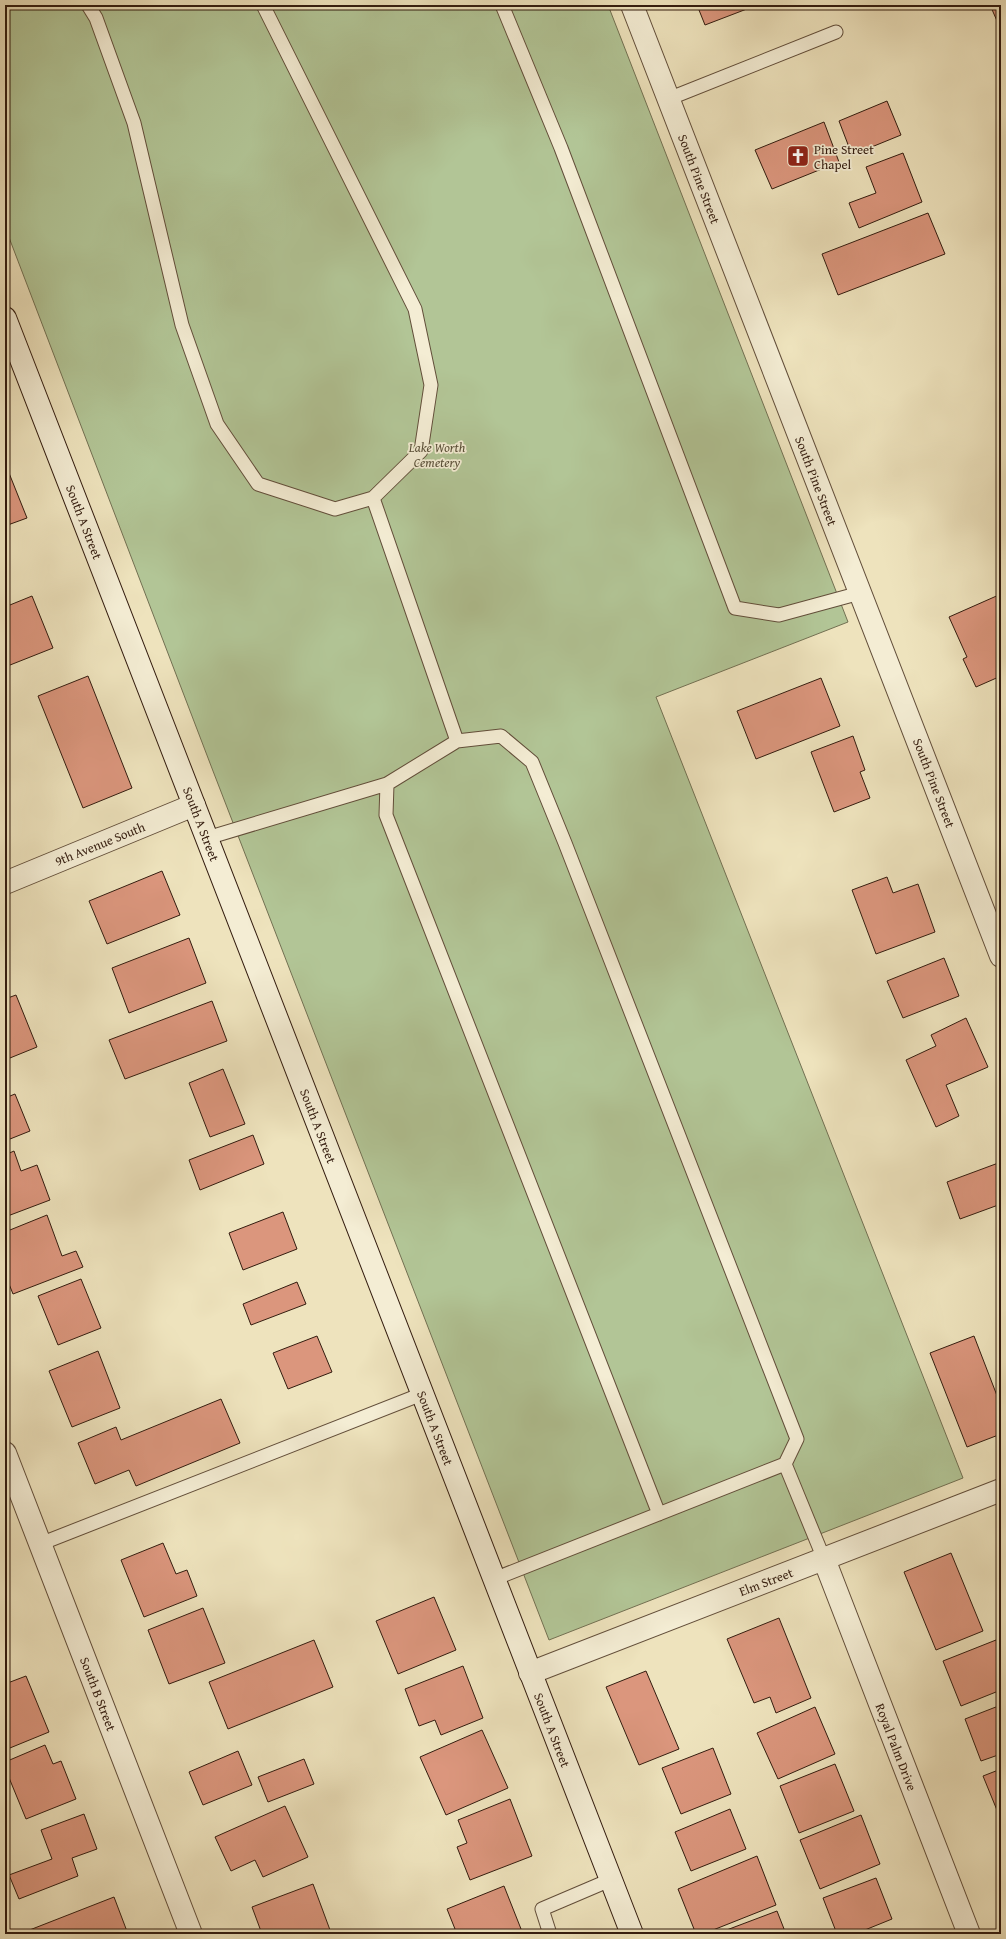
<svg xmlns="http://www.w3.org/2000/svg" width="1006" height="1939" viewBox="0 0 1006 1939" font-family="'Gentium Book Plus',serif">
<rect width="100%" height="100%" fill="#eee3bd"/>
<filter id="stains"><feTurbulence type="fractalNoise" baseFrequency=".005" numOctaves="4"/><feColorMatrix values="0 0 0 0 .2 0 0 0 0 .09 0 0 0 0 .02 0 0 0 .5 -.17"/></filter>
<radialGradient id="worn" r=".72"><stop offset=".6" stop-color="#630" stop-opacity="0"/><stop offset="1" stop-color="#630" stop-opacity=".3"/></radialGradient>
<path fill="#b2c596" stroke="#727052" d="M5,5H608L848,622L656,697L963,1478L549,1640L213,771L5,227Z"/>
<path fill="#db967d" stroke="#331c0f" d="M697,5H751L752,7L705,25Z
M990,5H1001V30Z
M887,101L901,135L852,155L839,121Z
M824,122L839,162L772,189L755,150Z
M903,153L922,202L859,228L849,203L876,193L866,167Z
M928,213L945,254L838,295L822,254Z
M9,473L27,518L5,526V475Z
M1001,594V676L976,687L963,659L967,657L949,617Z
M32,596L53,648L5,667V607Z
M88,676L132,788L83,808L38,696Z
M821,678L840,726L756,759L737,711Z
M853,736L865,770L860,772L870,798L834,812L811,752Z
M162,871L180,915L107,944L89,901Z
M887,877L893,893L918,884L935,932L876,954L852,890Z
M189,938L206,983L129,1013L112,968Z
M944,958L959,996L903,1018L887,981Z
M16,995L37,1047L5,1060V999Z
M212,1001L227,1041L125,1079L109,1040Z
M966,1018L988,1067L946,1085L959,1116L936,1127L906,1060L936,1046L931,1035Z
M223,1069L245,1124L210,1137L189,1083Z
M15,1094L30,1131L5,1141V1098Z
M253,1135L264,1164L200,1190L189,1160Z
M14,1151L21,1171L37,1165L50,1200L5,1217V1155Z
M1001,1162V1204L960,1219L947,1182Z
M283,1212L297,1249L243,1270L229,1233Z
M47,1215L62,1256L76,1251L83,1267L13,1294L5,1274V1232Z
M81,1279L101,1328L58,1345L38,1296Z
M297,1282L306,1304L251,1325L243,1304Z
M317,1336L332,1372L288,1389L273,1353Z
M974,1336L1001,1406V1434L967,1447L930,1353Z
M98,1351L120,1408L72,1427L49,1371Z
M221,1399L240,1443L136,1486L129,1470L95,1484L78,1443L116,1427L121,1440Z
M163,1543L176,1574L187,1570L197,1596L144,1617L121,1560Z
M951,1553L983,1631L936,1650L904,1572Z
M434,1597L456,1650L398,1674L376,1621Z
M203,1608L225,1663L169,1684L148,1630Z
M779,1618L811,1698L776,1713L770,1697L754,1703L727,1639Z
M314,1640L333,1687L228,1729L209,1682Z
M996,1640L1001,1652V1690L961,1706L943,1661Z
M463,1666L483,1718L441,1735L435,1720L419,1726L405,1689Z
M646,1671L679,1749L639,1765L606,1687Z
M26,1676L49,1732L5,1750V1684Z
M1001,1705V1754L981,1761L965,1719Z
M815,1707L835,1754L778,1779L757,1733Z
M482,1730L508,1788L446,1815L420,1757Z
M45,1745L53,1764L61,1761L76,1799L26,1819L5,1768V1762Z
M713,1748L731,1794L681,1814L662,1768Z
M238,1751L252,1785L203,1805L189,1772Z
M304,1759L314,1784L268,1802L258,1777Z
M835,1764L854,1811L799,1833L780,1786Z
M1001,1769V1820L983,1776Z
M510,1799L532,1856L470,1880L457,1847L467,1843L458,1820Z
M285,1806L308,1857L263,1877L255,1860L231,1871L215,1837Z
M730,1809L746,1849L691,1871L675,1832Z
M84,1814L97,1849L72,1858L78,1876L19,1899L9,1875L52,1859L41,1830Z
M861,1815L880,1864L820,1889L800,1840Z
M757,1856L776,1905L703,1934H696L678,1889Z
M876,1878L892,1919L855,1934H837L823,1898Z
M313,1884L330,1930L320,1934H262L252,1907Z
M504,1886L523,1934H457L447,1909Z
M114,1897L128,1934H28L27,1931Z
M777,1911L786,1934H716Z"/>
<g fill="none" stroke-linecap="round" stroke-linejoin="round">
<g stroke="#624e3a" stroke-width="15">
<path id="lane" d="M88,5L96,18L134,123L182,325L217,424L258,484L335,509L373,498L421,451L431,385L415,309L263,5
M502,5L561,148L735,608L779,615L860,593
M668,99L836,32
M373,498L457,741L501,736L532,762L565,843L797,1439L785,1464L494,1579
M457,741L387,784L386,815L659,1514
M207,838L387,784
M785,1464L824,1559
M40,1544L422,1394
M550,1934L542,1909L610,1880"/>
</g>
<g stroke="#624e3a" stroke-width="24">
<path id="street" d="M632,5L1001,956
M5,883L194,805
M5,1453L191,1934
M824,1559L969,1934
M530,1673L1001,1490"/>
</g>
<g stroke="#331c0f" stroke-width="24">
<path id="secondary" d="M5,318L632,1934"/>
</g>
<use href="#lane" stroke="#f4edd4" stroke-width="13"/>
<use href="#street" stroke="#f4edd4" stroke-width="22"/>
<use href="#secondary" stroke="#f4edd4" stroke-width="22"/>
</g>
<defs>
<g id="church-square" transform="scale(1.15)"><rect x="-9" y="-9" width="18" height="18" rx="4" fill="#8f2418" stroke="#f4edd4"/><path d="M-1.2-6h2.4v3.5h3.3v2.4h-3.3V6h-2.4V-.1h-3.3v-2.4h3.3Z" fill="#fff"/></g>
</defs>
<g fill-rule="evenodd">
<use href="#church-square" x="798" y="156"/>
</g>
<g text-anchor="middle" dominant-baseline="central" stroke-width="3.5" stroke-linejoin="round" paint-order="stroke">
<g font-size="13" fill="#331c0f" stroke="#f4edd4" text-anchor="start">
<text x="814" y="149">Pine Street<tspan x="814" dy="15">Chapel</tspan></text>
</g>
<g font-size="13" fill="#331c0f" stroke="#f4edd4">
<text transform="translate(699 179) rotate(69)">South Pine Street</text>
<text transform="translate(816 481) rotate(69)">South Pine Street</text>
<text transform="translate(84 522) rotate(69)">South A Street</text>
<text transform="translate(934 783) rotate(69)">South Pine Street</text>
<text transform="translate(201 824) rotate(69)">South A Street</text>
<text transform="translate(100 844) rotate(-22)">9th Avenue South</text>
<text transform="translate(318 1126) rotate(69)">South A Street</text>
<text transform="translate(435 1428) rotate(69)">South A Street</text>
<text transform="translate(766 1582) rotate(-21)">Elm Street</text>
<text transform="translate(98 1694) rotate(69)">South B Street</text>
<text transform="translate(552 1730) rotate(69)">South A Street</text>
<text transform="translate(896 1747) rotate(69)">Royal Palm Drive</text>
</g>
<g font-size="13" font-style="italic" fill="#594f38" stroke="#f4edd4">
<text x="437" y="447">Lake Worth<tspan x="437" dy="15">Cemetery</tspan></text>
</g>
</g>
<rect width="1006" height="1939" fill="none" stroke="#eee3bd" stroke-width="20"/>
<rect x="6" y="6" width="994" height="1927" fill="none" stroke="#331c0f" stroke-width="2"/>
<rect x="10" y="10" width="986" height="1919" fill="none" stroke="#331c0f"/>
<rect width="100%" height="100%" filter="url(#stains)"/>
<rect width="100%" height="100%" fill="url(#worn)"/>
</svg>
